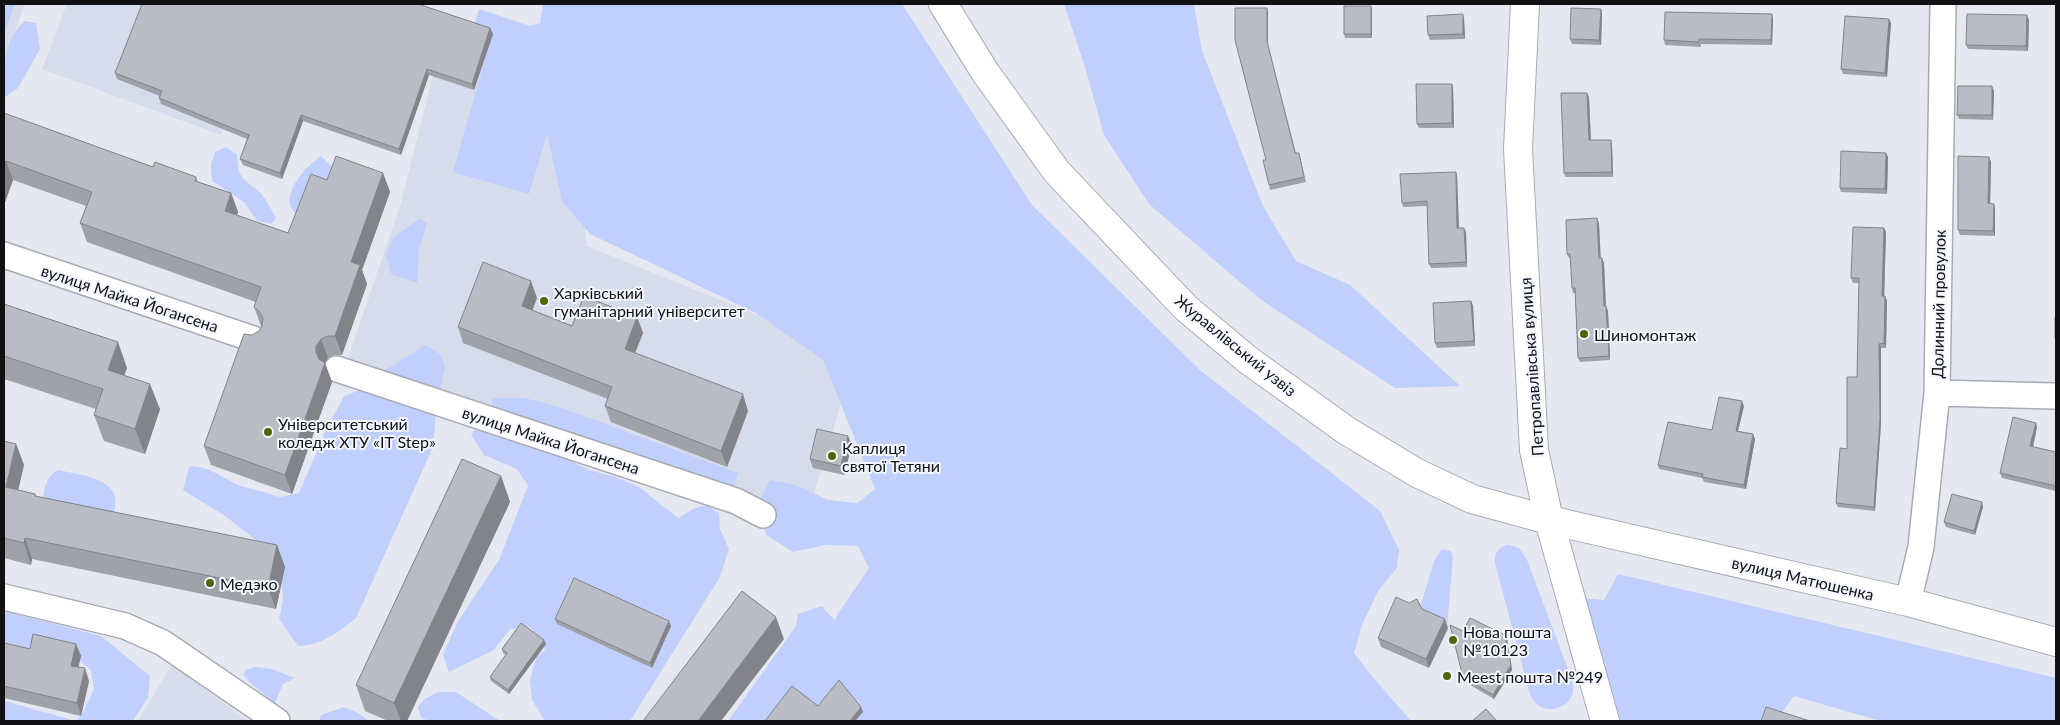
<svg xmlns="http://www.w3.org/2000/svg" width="2060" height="725" viewBox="0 0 2060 725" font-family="Lato,sans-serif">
<rect width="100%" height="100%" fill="#e6e8f1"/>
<path fill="#d7dcec" d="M4,4H25L4,60Z
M67,4H279L221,135L42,69Z
M445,28L566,67L587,246L856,355L813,497L800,522L344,370L401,203Z
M172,664L247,721H138Z"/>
<path fill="#c0cffc" d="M4,4H15L4,34Z
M543,4H902L1032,205L1200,370L1380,511L1399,550L1397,568L1378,591L1362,625L1354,653L1371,675L1411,721H728L796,626L798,614L822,606L835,621L837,615L869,568L858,546L825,545L793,552L766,535L760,499L770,480L796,485L828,500L857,503L875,489L823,360L756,313L590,234L562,201L547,134L529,194L453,172L492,34L473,28L479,9L530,26L540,23Z
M1064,4H1194L1202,51L1263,206L1296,261L1350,285L1460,386L1395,388L1261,300L1149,204L1104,135L1084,64Z
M25,21L36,23L40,49L18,88L4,98C4,71 2,40 25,21Z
M226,147L237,155C238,179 242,177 258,191C266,197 271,210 276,218L271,224L257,221L244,202L212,181L211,165L215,152Z
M321,156L334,169L328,182L302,218C272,203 304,167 321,156Z
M419,219L427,223L419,250L417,283L391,274L386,257L392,239Z
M426,345L440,354L445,366L436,410L433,447L356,618C338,633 321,645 298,646L279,619L283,600L282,582L265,547L225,516L183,490L189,467L195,466L210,470L238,485L280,497L299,493L326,430L344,396L360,390L382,372Z
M493,398H525L565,409L738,473L733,488L496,411L491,405Z
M478,425L514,432L589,470L612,476L639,487L678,518L693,509L706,505L719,513L720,529L729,549L720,577L630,721H545L532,700L530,680L536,658L545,650L541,638L529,627L510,629L494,650L449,672L443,655L458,621L499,560L528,486L517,469L484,455L471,435Z
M58,470C83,476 126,478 113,514L43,499C45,486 46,477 58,470Z
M1509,545L1519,548L1527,560L1572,680C1580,708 1542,721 1530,695L1495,563C1494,553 1499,546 1509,545Z
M1442,549L1451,551L1453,557L1447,628L1420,608L1434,561Z
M1618,574L2056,678V721H1880L1794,696L1777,719L1786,721H1620L1580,598L1604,600Z
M4,611L101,636L150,676L148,697L133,721H4V701L76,721L81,716L94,689L91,670L61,644L22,655L4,651Z
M254,667L272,669L295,678L283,684L275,703L250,683L243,674L246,670Z
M438,692H456L500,721H428L421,717L418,707L425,699Z
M344,707L360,714L369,721H319L321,715Z"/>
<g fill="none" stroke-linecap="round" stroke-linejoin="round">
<g stroke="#a8abb3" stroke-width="28">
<path id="minor" d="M4,255L256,340
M337,369L736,501L763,515
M1937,393L2056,396
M4,597L125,626L163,643L277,721
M1908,602L1921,547L1937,393L1943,4"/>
</g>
<g stroke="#a8abb3" stroke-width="30">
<path id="tertiary" d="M1525,4L1518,149L1534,450L1549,520L1605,721"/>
</g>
<g stroke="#a8abb3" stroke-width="30">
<path id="primary" d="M943,4L985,72L1057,172L1186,308L1248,360L1347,431L1417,473L1472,499L1549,520L1908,602L2056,642"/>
</g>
<use href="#minor" stroke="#fff" stroke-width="25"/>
<use href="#tertiary" stroke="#fff" stroke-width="28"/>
<use href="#primary" stroke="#fff" stroke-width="28"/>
</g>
<path fill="#9fa2a9" d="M1371,6L1372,11V38H1345L1344,34Z
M1267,8L1268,13V45L1296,153L1300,157L1306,182L1270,190L1269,185L1266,160Z
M1601,9L1602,14L1601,45L1572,44L1570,39Z
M1464,19L1465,39L1430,40L1428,35Z
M1773,19L1772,45L1701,44V47L1665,45L1664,40Z
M2029,20L2028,51L1968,49L1966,45Z
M1891,23L1887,77L1843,74L1841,69Z
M490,28L493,34L474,90L429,75L401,155L303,121L282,179L243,165L240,159L247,139L161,104L159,98L160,96L117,79L115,73Z
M1453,88L1454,128H1419L1417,124Z
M1994,91L1993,120L1959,119L1957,115Z
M1589,97L1591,140L1612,144L1613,177H1565L1564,173Z
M4,113L153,167L196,177L198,182L231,193L238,212L237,215L288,233L327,180L383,173L390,192L362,270L367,284L342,355H335L328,358L325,363L332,382L292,494L211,465L204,446L252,335L259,331L262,327L261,326L254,307L256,302L87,242L80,223L86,206L13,180L4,205Z
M1886,153L1888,157L1887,194L1841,192L1840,188Z
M1989,157L1991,162L1990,204L1995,208V236L1960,235L1958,230Z
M1456,172L1457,176L1459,228L1466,232L1467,267L1431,268L1429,264L1427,206L1403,207L1402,203Z
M1599,223L1600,258L1604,263L1606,306L1608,311L1610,360L1580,362L1578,358L1575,293H1573L1572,288L1571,258H1569L1567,254Z
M1884,228L1886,232L1884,296H1885L1887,301L1886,348H1881V423L1875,511L1838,507L1836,503L1847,449L1857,377L1859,283H1853L1851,278Z
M537,298L532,310L572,326L637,317L643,333L635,353L748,411L727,467L611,422L605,406L608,399L463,343L458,327Z
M1471,301L1473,306L1475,346L1437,348L1435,343Z
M4,304L127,368L124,376L160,409L145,454L104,441L94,415L96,409L4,379Z
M1744,406L1738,431L1753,434L1755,439L1746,489L1704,482L1702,478L1659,469L1658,465L1712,430Z
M2036,423L2037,427L2033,447L2056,452V491L2002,478L2000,473Z
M4,441L16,444L24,465L18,490L35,494L36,496L277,545L285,567L276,609L32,559L31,565L4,558Z
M852,445L844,475L813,468L810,459Z
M501,476L510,502L407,721H388L365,711L356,685Z
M1982,502L1983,507L1975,535L1946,527L1944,522Z
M555,619L671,626L652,668L557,624Z
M1448,628L1429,668L1381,647L1378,638Z
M1463,631L1507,639L1512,670L1494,699L1465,682L1463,677Z
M4,643L30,649L76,644L81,656L78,667L89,681L81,716L4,698Z
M546,644L509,694L491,681L490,677L506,655L503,653L502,649Z"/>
<path fill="#828489" d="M1371,6L1372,11V38L1371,34Z
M1267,8L1268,13V45L1297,158L1267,41Z
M1601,9L1602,14L1601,45L1599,40Z
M1463,14L1464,19L1465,39L1463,34Z
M1772,14L1773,19L1772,45L1771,40Z
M2027,15L2029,20L2028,51L2026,46Z
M1889,19L1891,23L1887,77L1885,73Z
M490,28L493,34L474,90L472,84Z
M427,69L429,75L401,155L399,149Z
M1452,84L1453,88L1454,128L1452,123Z
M1992,86L1994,91L1993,120L1992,115Z
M1587,93L1589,97L1591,145L1589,140Z
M301,115L303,121L282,179L280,173Z
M1611,140L1612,144L1613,177L1612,172Z
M1886,153L1888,157L1887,194L1885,189Z
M1989,157L1991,162L1990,208L1988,203Z
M6,161L13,180L4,205V167Z
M1456,172L1457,176L1459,232L1457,228Z
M383,173L390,192L362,270L367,284L342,355L335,336L351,262Z
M231,193L238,212L232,230L225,211Z
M1994,204L1995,208V236L1993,231Z
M1597,218L1599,223L1601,263L1599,258Z
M1464,228L1466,232L1467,267L1466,262Z
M1884,228L1886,232L1884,301L1882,296Z
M1602,258L1604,263L1606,311L1604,306Z
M531,281L537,298L528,322L522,306Z
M1885,296L1887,301L1886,348L1884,343Z
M1471,301L1473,306L1475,346L1474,341Z
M1606,306L1608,311L1610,360L1609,356Z
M637,317L643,333L630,365L625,349Z
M321,339L328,358L323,365L325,363L332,382L292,494L285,475L316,352V346Z
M118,342L127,368L117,396L108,370Z
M1879,344L1881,348V423L1875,511L1874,507Z
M150,384L160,409L145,454L135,429Z
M743,394L748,411L727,467L721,451Z
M1742,401L1744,406L1737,435L1736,431Z
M2036,423L2037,427L2032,451L2030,446Z
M1753,434L1755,439L1746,489L1744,485Z
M848,436L852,445L844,475L841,466Z
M16,444L24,465L14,508L6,487Z
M501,476L510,502L407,721H401L394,703Z
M1982,502L1983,507L1975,535L1974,531Z
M25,538L32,559L31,565L24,543Z
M277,545L285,567L276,609L268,588Z
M776,617L784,639L721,721H698Z
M1445,619L1448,628L1429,668L1426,659Z
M669,621L671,626L652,668L650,663Z
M1505,635L1507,639L1512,670L1494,699L1493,695Z
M544,640L546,644L509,694L508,690Z
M76,644L81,656L76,678L71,666Z
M85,668L89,681L81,716L77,703Z
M861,707L863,712L855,721H850Z"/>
<path fill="#b9bcc4" stroke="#828489" d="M142,4H418L490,28L472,84L427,69L399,149L301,115L280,173L240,159L249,135L159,98L162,91L115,73Z
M1344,6H1371V34H1344Z
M1235,8H1267V41L1295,153H1299L1304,177L1269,185L1263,160H1266L1235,40Z
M1571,8L1601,9L1599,40L1570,39Z
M1665,12L1772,14L1771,40L1699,39V42L1664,40Z
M1463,14V34L1428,35L1427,16Z
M1967,14L2027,15L2026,46L1966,45Z
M1845,16L1889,19L1885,73L1841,69Z
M1416,84H1452V123L1417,124Z
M1958,86H1992V115H1957Z
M1561,93H1587L1589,140H1611L1612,172L1564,173Z
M4,113L153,167L155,162L196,177L195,181L231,193L225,211L288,233L311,174L327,180L336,156L383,173L351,262L360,265L335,336H328L321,339L316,346V352L319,359L325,363L285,475L204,446L244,334L252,335L259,331L262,326L263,318L259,311L254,307L261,287L80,223L92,192L6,161L4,167Z
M1841,151L1886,153L1885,189L1840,188Z
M1958,156L1989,157L1988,203L1994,204L1993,231L1958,230Z
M1456,172L1457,228H1464L1466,262L1429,264L1427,201L1402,203L1400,174Z
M1597,218L1599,258H1602L1604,306H1606L1609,356L1578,358L1575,288H1572L1570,254H1567L1566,220Z
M1853,227L1884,228L1882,296H1885L1884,343L1879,344L1880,419L1874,507L1836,503L1840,448L1847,449V377H1857L1859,278H1851Z
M483,262L531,281L522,306L572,326L584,296L637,317L625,349L743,394L721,451L605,406L612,387L458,327Z
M1471,301L1474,341L1435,343L1433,303Z
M4,304L118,342L108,370L150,384L135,429L94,415L103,389L4,356Z
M2055,317H2056V339L2055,338Z
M1719,397L1742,401L1736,431L1753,434L1744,485L1702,477L1703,474L1658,465L1668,422L1712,430Z
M2013,417L2036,423L2030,446L2056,452V486L2000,473Z
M817,429L848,436L841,466L810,459Z
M4,441L16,444L6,487L35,494V496L277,545L268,588L25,538L24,543L4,538Z
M462,459L501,476L394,703L356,685Z
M1952,494L1982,502L1974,531L1944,522Z
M574,578L669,621L650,663L555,619Z
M742,591L776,617L698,721H643Z
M1396,597L1409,603L1417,599L1422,609L1445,619L1426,659L1378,638Z
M1470,618L1505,635L1511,665L1493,695L1463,677L1450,625L1463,631Z
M521,623L544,640L508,690L490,677L507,653L502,649Z
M33,634L76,644L71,666L85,668L77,703L4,686V643L30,649Z
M839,680L861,707L850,721H765L792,686L818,706Z
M1766,707L1810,721H1761Z
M1486,709L1497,721H1472Z"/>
<g fill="#52630a" stroke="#f3f6fe" stroke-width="2">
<circle cx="544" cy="301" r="5"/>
<circle cx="1584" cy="334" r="5"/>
<circle cx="268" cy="432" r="5"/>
<circle cx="832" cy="456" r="5"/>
<circle cx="210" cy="583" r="5"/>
<circle cx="1453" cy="640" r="5"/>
<circle cx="1447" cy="676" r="5"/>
</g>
<g text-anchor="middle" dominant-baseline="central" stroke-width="4" stroke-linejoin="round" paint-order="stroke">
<g font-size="16" fill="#111114" stroke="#f3f6fe" text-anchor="start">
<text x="554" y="292">Харківський<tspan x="554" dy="18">гуманітарний університет</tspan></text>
<text x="1594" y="334">Шиномонтаж</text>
<text x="278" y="423">Університетський<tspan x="278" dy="18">коледж ХТУ «IT Step»</tspan></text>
<text x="842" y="447">Каплиця<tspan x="842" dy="18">святої Тетяни</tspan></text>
<text x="220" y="583">Медэко</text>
<text x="1463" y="631">Нова пошта<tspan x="1463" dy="18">№10123</tspan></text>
<text x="1457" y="676">Meest пошта №249</text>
</g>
<g font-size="16" fill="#111114" stroke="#f3f6fe">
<text transform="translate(130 298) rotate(18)">вулиця Майка Йогансена</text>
<text transform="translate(1938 304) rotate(-89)">Долинний провулок</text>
<text transform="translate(1236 345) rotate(39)">Журавлівський узвіз</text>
<text transform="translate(1531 367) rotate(-94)">Петропавлівська вулиця</text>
<text transform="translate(551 440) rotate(18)">вулиця Майка Йогансена</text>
<text transform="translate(1803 578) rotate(13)">вулиця Матюшенка</text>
</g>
</g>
<rect width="2060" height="725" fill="none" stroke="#111114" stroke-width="10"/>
</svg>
